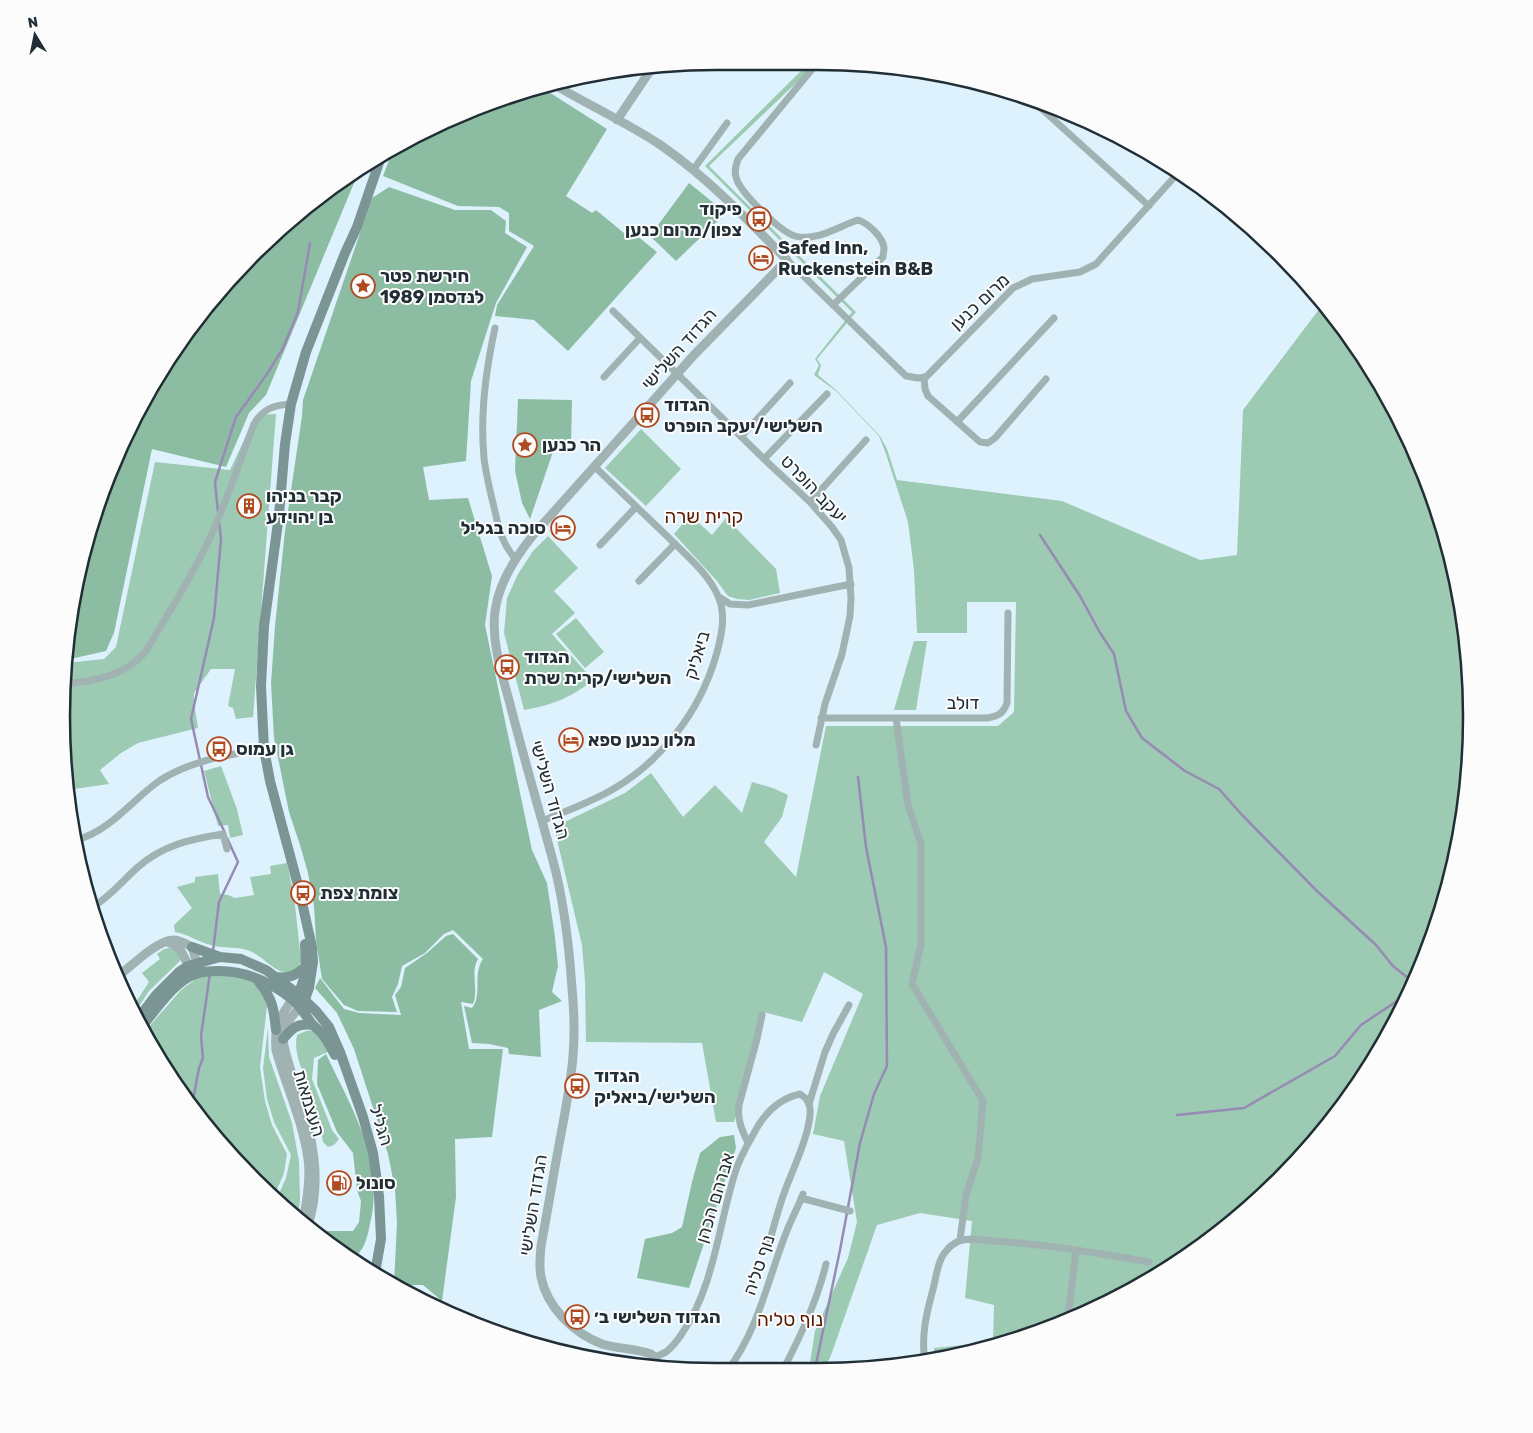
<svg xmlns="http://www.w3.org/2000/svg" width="1533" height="1433" viewBox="0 0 1533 1433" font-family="Rubik,Heebo,sans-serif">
<rect width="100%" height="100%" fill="#def2fd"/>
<path fill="#9ccab2" d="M810,62H818L709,166L856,312L817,359L821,365L818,375L836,390L880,436L887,449L897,480L1062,501L1200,560L1237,555L1243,410L1323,304L1384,389L1437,506L1466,631L1470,759L1449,886L1404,1006L1337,1115L1249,1209L1144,1284L1027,1337L934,1359V1348L993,1342L994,1305L965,1298L972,1221L920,1213L877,1225L830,1358L825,1366V1368L809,1369L815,1331L848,1258L857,1222L844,1141L813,1134L820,1096L863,994L824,972L802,1022L763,1012L734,1122H716L702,1043L586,1042L585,981L582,945L554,827L625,793L651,773L683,817L715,785L742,813L752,782L773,788L788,795L782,817L764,842L796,877L826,726H998L1014,712L1016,602H967V633H917L914,570L908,522L886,454L879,436L836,391L814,375L819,365L815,359L852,312L705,166Z
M276,414L253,717L236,719L233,708L228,706L235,669H211L194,693V703L198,728L138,743L121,753L100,770L109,784L67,790L63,674L65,661L66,663L104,659L116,647L155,462L230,470L256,415Z
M641,429L681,469L646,506L605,468Z
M690,515L712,535L726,518L776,569L780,593L749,600L737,599L728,596L716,580L674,534Z
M548,536L578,568L554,591L575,613L552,634L593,680C571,698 552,705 524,710L504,633L507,598L518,574L533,551Z
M576,618L604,652L585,668L556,634Z
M914,641H927L916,710H894Z
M221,766L237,809L243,835L230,838L228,825L218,826L204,771Z
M287,863L294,896L301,960L298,968C293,971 288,973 283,972C272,969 262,956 250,951C238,946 224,949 211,945C198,942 188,934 175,932L174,925L192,908L177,887L195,882V877L218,874L220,894L228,895L235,898L254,895L250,877L271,874L270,866Z
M169,948L174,949L181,955V960L149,991L137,1009L134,1005L149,982L142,973L160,959L157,954L164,949Z
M217,972L255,980L263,990L267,1006L260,1067L265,1101L272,1125L287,1154L284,1173L276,1192V1198L253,1180L172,1080L146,1030L181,990L196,979Z
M268,1028L269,1057L292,1123L299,1161L300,1200L298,1216L278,1200V1196L286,1178L291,1155L274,1122L267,1099L263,1068Z
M315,1030L330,1051L314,1058L312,1079L332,1130L339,1139L334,1145L328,1147L323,1142C320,1124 314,1106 309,1088C303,1071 293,1054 297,1035L306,1031Z"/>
<path fill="#8cbda3" d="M544,89L607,129L566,196L592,213L596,210L624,233L631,231L657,252L568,351L534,320L495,316L497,305L534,246L509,231V213L499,207L458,206L383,176L393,150L427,129Z
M359,171L266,395L249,413L226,467L152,449L114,633L106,651L66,660L84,547L149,389L224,285L318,196Z
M689,183L726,213L676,261L650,236Z
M389,187L455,210H491L506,221L505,233L527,247L496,303L471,381L466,461L423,467L429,500L468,498L492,576L485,625L532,850L547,883L555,937L558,966L552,992L562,1001L539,1010L541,1057L509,1054L508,1048L489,1044L472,1043L464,1006L472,1008C483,993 472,975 483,959L453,930L444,934L425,953L402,966L398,984L392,997L397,1012L358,1011L344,1005L322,979L316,940L314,906L308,873L300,845L289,812L274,738L271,683L275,626L285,531L302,416L303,400L372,198Z
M518,399L572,400L571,445L555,446L530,519L522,503L515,471Z
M453,934L478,959C470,972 479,990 473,1004L461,1002L469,1049H503L492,1137L455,1139L456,1197L442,1301L423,1285H397L394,1283L397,1223L395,1189L388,1154L354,1049L337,1013L315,988L320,978L344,1009L359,1013L401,1015L395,995L401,987L405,968L427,953L446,936Z
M326,1054C352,1109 385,1161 370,1224C367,1239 364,1252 351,1260L318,1233L319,1231H353L359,1222L361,1201L357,1190L353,1153L337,1132L317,1084L318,1060Z
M734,1135L736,1148L689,1288L637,1278L645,1239L672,1233L682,1227L692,1182L700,1153L720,1137Z
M405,1289H419L442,1304L443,1310Z"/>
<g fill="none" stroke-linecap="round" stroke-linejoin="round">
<path stroke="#978ab4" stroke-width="2.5" d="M1136,148L1189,187L1224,205
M218,512L215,482L236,417L267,374L283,348L298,312L310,243
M219,522L221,539L214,618L191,719L208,797L225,833
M1040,535L1080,596L1099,631L1114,654L1126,711L1142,738L1185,771L1219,789L1243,816L1317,891L1376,945L1393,966L1413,982
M213,951L219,902L238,862L227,838
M192,1105L199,1068L203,1058L201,1036L210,973
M1177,1115L1244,1108L1335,1056L1361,1025L1409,993
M815,1369L840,1250L860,1143L874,1094L887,1066L886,947L866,847L858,777"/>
<path stroke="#a1b2b2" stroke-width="7" d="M818,62L738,159C736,165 734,170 736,177C739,192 781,232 795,236C817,242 839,226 858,220C868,223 883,237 884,248C884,251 883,254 883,257L833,305
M1033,101L1149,206
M693,170L727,123
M787,260L906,376L918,378L926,377L1013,288L1032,279L1080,272L1096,264L1178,173
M613,311L764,459L810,502L832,527L841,540L849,568L851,598L850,616L842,654L825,704L816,745
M495,328C486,369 480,417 484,458C486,475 490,491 494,507C499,529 501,542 516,560
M604,377L640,338
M924,377L925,389L928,396L980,442L988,443L995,438L1046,379
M957,422L1054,318
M741,437L790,383
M764,459L827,394
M810,502L866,440
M600,545L636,507
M639,581L675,544
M719,597L730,604L748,605L851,584
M63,684C94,681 125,677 146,651C167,615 190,580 208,542C226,504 239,463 254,424C263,409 273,405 291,404
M821,718H987C998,716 1003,714 1007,703L1008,613
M896,718L908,805L921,844V944L912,984L983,1101L978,1158L966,1195L960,1240
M542,821C566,811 592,802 615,788C662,760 699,712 715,659C721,639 727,615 718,596C709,574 685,554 669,538C644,514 619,490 595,467
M76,840C109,832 132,800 159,781C191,760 228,755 264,749
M91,908C110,897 122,881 138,867C163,845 191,839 223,834L227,849
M809,1104L825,1052L833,1034L849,1005
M748,1143C742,1130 737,1120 739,1105L757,1039L762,1015
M801,1198L850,1211
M1068,1318L1076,1250
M655,1357C658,1356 662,1354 666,1352C671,1348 677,1341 681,1335C714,1288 718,1227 735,1173C739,1159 746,1147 753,1135C763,1115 777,1099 800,1094C807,1098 811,1105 810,1114C809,1135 794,1167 786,1188C779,1206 774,1225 769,1244
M925,1361C921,1338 926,1315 932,1293C936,1280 937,1260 947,1250C949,1247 955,1243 959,1241C969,1237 983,1240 993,1241C1046,1244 1097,1253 1149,1262
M783,1370C801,1335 817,1301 826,1264
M727,1371C758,1331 768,1279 786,1233C791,1220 798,1207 803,1194"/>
<path stroke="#a1b2b2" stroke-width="9" d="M555,85C590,106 628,123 662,146C708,178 748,220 787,260L694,355L534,534C516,556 499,582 495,611C491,642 502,674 510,704C523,755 538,806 552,857C564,900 569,944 572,988C574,1010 575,1033 573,1056C571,1082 566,1108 561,1134C554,1171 548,1209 541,1246C540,1256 539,1267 541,1277C547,1307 573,1333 602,1344C618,1349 635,1348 651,1354L655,1357L656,1366
M617,120L652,68
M167,942C187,949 181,958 192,970
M120,975C132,965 158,940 173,940C180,940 186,944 192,947L197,963L196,968
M292,1000C279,1018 274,1027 276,1050C286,1086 303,1122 308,1159C311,1179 307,1201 303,1220
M300,1007C292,1016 284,1024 283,1037C283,1050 293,1076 297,1089C312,1133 323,1180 308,1225"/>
<path stroke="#7b9595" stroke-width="10" d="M192,947L220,957
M276,977C289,979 296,975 305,967
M259,982C273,999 274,1010 276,1030
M295,997C307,983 306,961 305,944
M300,1007L305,999L309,988L313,962L312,947L299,889L270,781L264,749L261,686L264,626L279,515L285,444L291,404L306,352L345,253L357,227L381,157
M140,1016L156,995L179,972L188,966L220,957L241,959L266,970L298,994L316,1011L329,1027L340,1052L363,1117L373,1153L379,1196L381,1239L375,1273
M144,1024C157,1008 176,980 196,974C203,971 212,971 219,971C246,971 272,983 293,1000C301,1007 306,1016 312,1024C316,1028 320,1031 323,1035C328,1041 331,1048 335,1055
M283,1039C293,1027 298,1023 313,1025"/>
</g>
<defs>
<g id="bus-ring" transform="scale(1.25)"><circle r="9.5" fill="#fcfcfc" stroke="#b04a20" stroke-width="1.5"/><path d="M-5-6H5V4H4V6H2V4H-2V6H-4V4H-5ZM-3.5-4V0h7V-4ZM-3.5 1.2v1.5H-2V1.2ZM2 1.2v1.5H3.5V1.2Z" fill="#b04a20"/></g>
<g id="hotel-ring" transform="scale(1.25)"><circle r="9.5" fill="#fcfcfc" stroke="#b04a20" stroke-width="1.5"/><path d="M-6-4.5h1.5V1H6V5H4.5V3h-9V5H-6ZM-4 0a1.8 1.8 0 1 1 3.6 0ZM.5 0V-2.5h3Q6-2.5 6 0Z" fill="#b04a20"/></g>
<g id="sight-ring" transform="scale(1.25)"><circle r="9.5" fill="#fcfcfc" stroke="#b04a20" stroke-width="1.5"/><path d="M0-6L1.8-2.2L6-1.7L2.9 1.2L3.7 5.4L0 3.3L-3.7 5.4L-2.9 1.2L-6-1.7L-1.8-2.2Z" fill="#b04a20"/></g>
<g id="building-ring" transform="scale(1.25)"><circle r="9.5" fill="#fcfcfc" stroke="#b04a20" stroke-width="1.5"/><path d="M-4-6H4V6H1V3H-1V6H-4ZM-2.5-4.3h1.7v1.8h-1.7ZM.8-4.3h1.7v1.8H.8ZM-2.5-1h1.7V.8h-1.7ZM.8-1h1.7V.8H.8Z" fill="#b04a20"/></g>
<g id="fuel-ring" transform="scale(1.25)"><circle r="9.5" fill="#fcfcfc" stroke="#b04a20" stroke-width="1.5"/><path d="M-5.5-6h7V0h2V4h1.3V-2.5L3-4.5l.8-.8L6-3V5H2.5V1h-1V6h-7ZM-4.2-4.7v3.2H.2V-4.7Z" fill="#b04a20"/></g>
</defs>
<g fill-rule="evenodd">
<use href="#bus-ring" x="759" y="219"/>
<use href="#hotel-ring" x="761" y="258"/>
<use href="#sight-ring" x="363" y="286"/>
<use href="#bus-ring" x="647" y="415"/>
<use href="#sight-ring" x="525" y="445"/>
<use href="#building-ring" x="249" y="506"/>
<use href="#hotel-ring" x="563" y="528"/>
<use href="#bus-ring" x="507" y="667"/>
<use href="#hotel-ring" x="571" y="740"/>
<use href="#bus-ring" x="219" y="749"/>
<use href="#bus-ring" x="303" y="893"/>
<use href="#bus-ring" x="577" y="1086"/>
<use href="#fuel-ring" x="339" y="1183"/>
<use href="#bus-ring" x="577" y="1317"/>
</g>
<g text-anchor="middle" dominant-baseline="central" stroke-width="4" stroke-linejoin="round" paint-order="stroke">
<g font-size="18" font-weight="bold" fill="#212e35" stroke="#fcfcfc" text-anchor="start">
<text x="742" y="209" text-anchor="end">פיקוד<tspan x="742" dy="21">צפון/מרום כנען</tspan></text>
<text x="778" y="248">Safed Inn,<tspan x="778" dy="21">Ruckenstein B&amp;B</tspan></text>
<text x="380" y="276">חירשת פטר<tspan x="380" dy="21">לנדסמן 1989</tspan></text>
<text x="664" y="405">הגדוד<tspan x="664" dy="21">השלישי/יעקב הופרט</tspan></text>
<text x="542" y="445">הר כנען</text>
<text x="266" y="496">קבר בניהו<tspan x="266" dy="21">בן יהוידע</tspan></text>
<text x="546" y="528" text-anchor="end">סוכה בגליל</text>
<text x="524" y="657">הגדוד<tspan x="524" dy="21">השלישי/קרית שרת</tspan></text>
<text x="588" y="740">מלון כנען ספא</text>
<text x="236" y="749">גן עמוס</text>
<text x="320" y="893">צומת צפת</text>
<text x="594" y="1076">הגדוד<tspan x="594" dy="21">השלישי/ביאליק</tspan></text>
<text x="356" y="1183">סונול</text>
<text x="594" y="1317">הגדוד השלישי ב׳</text>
</g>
<g font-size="18" fill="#212e35" stroke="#fcfcfc">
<text transform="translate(980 302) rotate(-43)">מרום כנען</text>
<text transform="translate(679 349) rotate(-48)">הגדוד השלישי</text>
<text transform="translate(814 489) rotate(46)">יעקב הופרט</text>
<text transform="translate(697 655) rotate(-73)">ביאליק</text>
<text x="963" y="703">דולב</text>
<text transform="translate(550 790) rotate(74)">הגדוד השלישי</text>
<text transform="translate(309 1103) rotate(73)">העצמאות</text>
<text transform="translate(381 1125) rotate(73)">הגליל</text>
<text transform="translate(715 1198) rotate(-73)">אברהם הכהן</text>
<text transform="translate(533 1205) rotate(-81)">הגדוד השלישי</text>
<text transform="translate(759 1265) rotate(-71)">נוף טליה</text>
</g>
<g font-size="19" fill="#5a1a00" stroke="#fcfcfc">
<text x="704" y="516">קרית שרה</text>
<text x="790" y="1319">נוף טליה</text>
</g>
</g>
<path d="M0 0H1533V1433H0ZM716 70H817A646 646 0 0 1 1463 716V717A646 646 0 0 1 817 1363H716A646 646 0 0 1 70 717V716A646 646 0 0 1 716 70Z" fill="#fcfcfc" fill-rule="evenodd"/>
<path fill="none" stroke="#212e35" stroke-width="2.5" d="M716 70H817A646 646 0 0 1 1463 716V717A646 646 0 0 1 817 1363H716A646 646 0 0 1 70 717V716A646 646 0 0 1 716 70Z"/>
<g transform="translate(35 35) rotate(350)" stroke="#fcfcfc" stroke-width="4" paint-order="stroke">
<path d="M0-4L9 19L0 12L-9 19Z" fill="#212e35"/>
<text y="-8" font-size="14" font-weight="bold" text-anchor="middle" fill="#212e35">N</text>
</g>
</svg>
